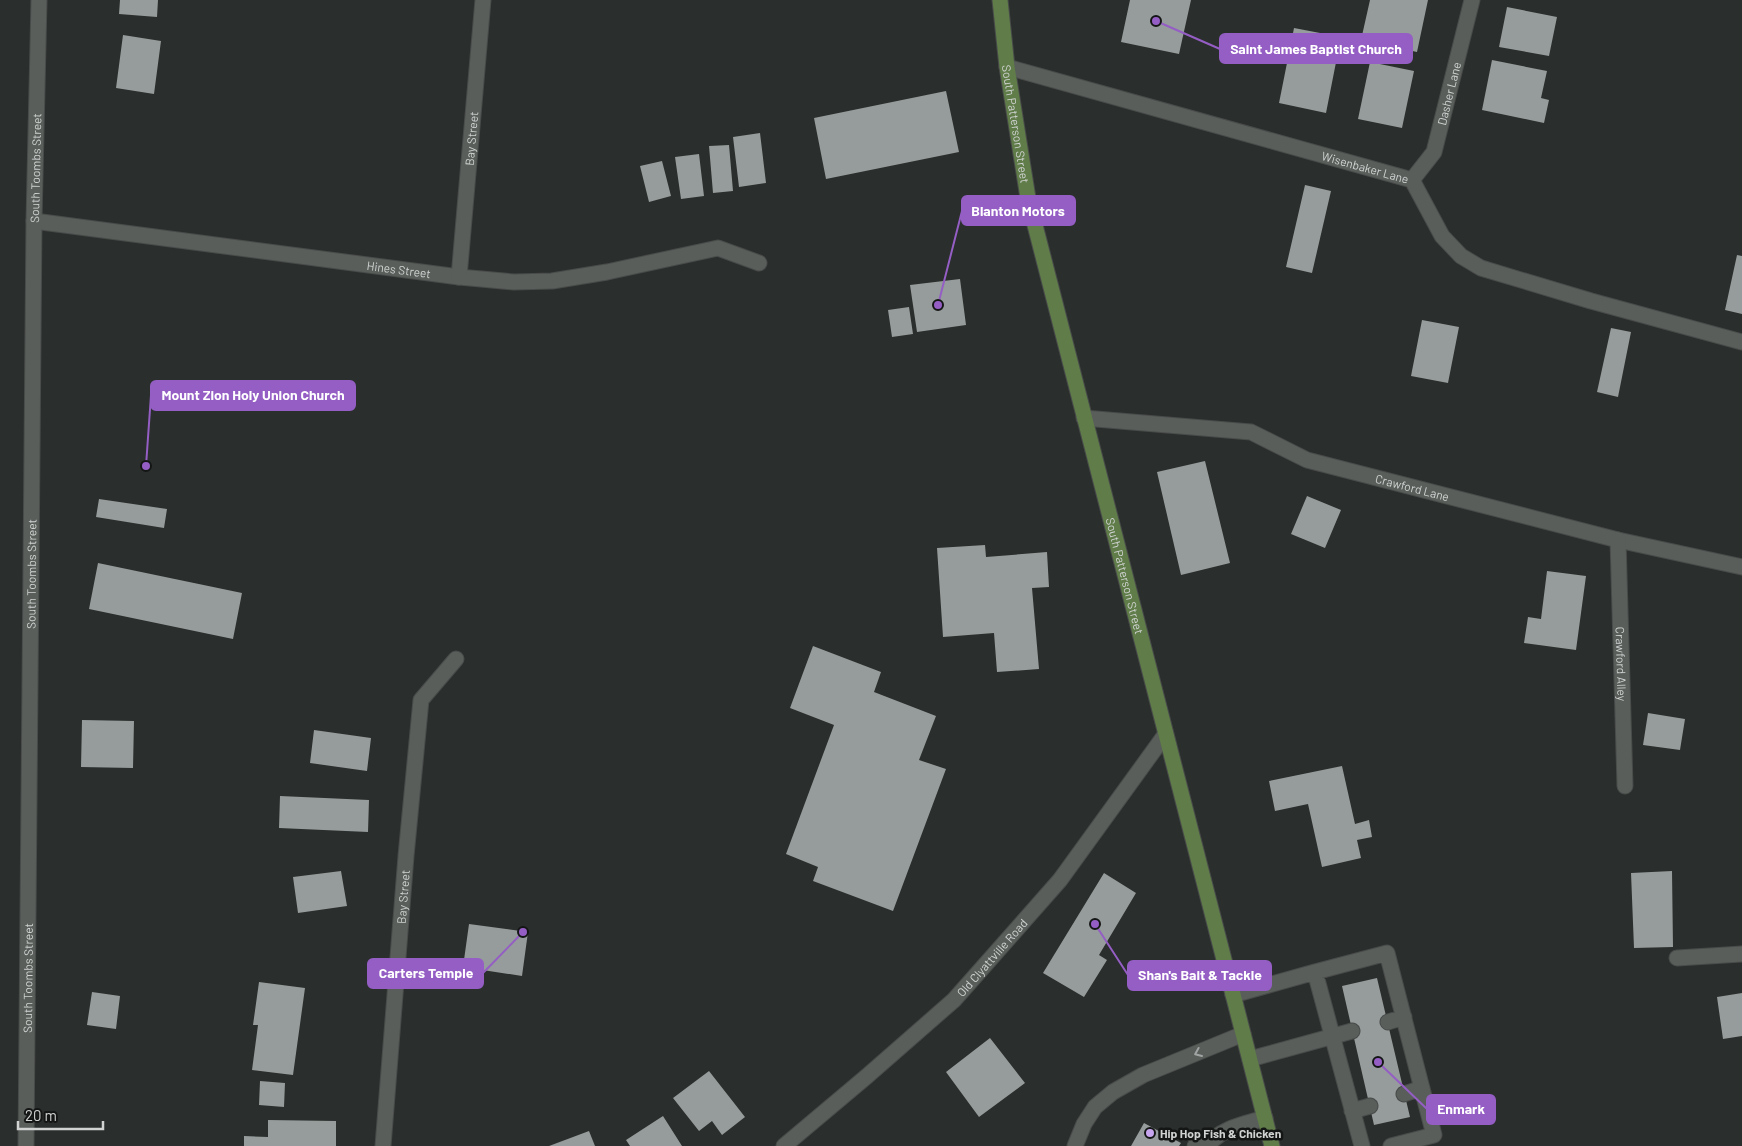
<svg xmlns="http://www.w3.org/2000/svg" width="1742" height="1146" viewBox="0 0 1742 1146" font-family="Barlow,sans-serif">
<rect width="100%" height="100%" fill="#2a2e2c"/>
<path fill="#969c9b" d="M120,0H158L157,17L119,14Z
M1130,0H1191L1179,54L1121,42Z
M1370,0H1428L1417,52L1361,40Z
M1507,7L1557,17L1549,56L1499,47Z
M1294,28L1341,37L1326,113L1279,103Z
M123,35L161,41L154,94L116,88Z
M1492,60L1547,71L1541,98L1549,100L1544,123L1482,110Z
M1370,62L1414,71L1402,128L1358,119Z
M946,91L959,152L826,179L814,118Z
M760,133L766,183L739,187L733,137Z
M729,145L733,191L713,193L709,146Z
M699,154L704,196L681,199L675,157Z
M662,161L671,196L649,202L640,166Z
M1305,185L1331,191L1312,273L1286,267Z
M1737,255L1742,256V314L1725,310Z
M960,279L966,325L917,332L910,285Z
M909,307L913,334L892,337L888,310Z
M1422,320L1459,327L1448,383L1411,376Z
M1611,328L1631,332L1618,397L1597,392Z
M1205,461L1230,563L1181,575L1157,472Z
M1307,496L1341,510L1325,548L1291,534Z
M99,499L167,509L164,528L96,517Z
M985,545L986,557L1047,552L1049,587L1032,588L1039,669L997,672L994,633L943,637L937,548Z
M98,563L242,593L233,639L89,609Z
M1547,571L1586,576L1576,650L1524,643L1528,617L1541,619Z
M813,646L881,672L874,692L936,716L919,760L946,769L893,911L813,881L818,867L786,854L834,725L790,708Z
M1648,713L1685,719L1680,750L1643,745Z
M82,720L134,721L133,768L81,767Z
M314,730L371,738L367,771L310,763Z
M1342,766L1355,824L1369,820L1372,837L1357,840L1361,858L1322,867L1308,804L1275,811L1269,781Z
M280,796L369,800L368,832L279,828Z
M341,871L347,906L298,913L293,877Z
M1672,871L1673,947L1634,948L1631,873Z
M1104,873L1136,893L1099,955L1107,960L1084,997L1043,973Z
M469,924L528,932L522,976L463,967Z
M1377,978L1410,1117L1374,1125L1342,986Z
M259,982L305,988L293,1075L252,1070L258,1025H253Z
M92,992L120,996L116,1029L87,1025Z
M1742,993V1036L1723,1039L1717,997Z
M990,1038L1025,1083L979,1117L946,1072Z
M709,1071L745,1117L722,1135L712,1121L699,1131L673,1098Z
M260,1081L285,1083L284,1107L259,1105Z
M663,1116L682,1146H630L626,1140Z
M268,1120L336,1121V1146H244V1136L268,1137Z
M1144,1123L1181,1143L1179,1146H1131Z
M589,1131L595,1146H549Z"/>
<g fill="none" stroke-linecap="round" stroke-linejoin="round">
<g stroke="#484b49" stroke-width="17">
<path id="service" d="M1233,995L1315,972
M1388,1022L1404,1017
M1250,1059L1352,1031
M1404,1094L1422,1088
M1352,1111L1370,1106
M1075,1146L1084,1124L1095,1107L1113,1092L1143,1075L1243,1034
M1195,1146L1198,1142L1214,1137
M1208,1146C1220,1128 1245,1124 1265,1118
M1362,1146L1315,972L1387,953L1434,1135L1391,1146"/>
</g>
<g stroke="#484b49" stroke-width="17">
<g id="minor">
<path id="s1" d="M1007,67L1412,180L1442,236L1461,256L1481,268L1591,301L1742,342"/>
<path id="s2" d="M1412,180L1434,152L1472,0"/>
<path id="s3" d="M34,221L459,277L514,282L552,281L607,272L718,248L759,263"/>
<path id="s4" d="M459,277L483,0"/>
<path id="s5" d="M1084,418L1251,432L1307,460L1618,540L1742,567"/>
<path id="s6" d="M1618,540L1625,786"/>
<path d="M1677,958L1742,954"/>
<path id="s7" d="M26,1146L34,221L39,0"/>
<path id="s8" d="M383,1146L406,856L421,700L456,659"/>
</g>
</g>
<g stroke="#484b49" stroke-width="17">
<g id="tertiary">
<path id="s9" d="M784,1146L866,1077L954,1000L1060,880L1165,735"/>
</g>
</g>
<g stroke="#484b49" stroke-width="17">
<g id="primary">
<path id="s10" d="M1000,0L1007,67L1028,198L1272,1146"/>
</g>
</g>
<use href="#service" stroke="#595e5b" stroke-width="15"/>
<use href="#minor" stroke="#595e5b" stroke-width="15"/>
<use href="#tertiary" stroke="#595e5b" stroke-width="15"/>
<use href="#primary" stroke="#5f7c49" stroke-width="15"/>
</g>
<defs><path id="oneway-chevron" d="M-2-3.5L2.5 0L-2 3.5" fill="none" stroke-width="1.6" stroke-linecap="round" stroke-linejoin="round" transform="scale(1.25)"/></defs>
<use stroke="#a0a4a2" href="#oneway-chevron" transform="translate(1198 1053) rotate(157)"/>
<circle fill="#c7a6ef" stroke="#141615" stroke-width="2" cx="1150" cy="1133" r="5"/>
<g text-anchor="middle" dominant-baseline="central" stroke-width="5" stroke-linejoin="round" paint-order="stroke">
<g font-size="12" fill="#d0d3d1" stroke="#141615">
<text stroke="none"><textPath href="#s2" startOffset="96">Dasher Lane</textPath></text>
<text stroke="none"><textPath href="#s10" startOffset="125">South Patterson Street</textPath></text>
<text stroke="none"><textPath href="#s4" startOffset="139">Bay Street</textPath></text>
<text stroke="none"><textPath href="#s7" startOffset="978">South Toombs Street</textPath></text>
<text stroke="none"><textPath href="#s1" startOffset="372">Wisenbaker Lane</textPath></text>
<text stroke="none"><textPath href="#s3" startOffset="368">Hines Street</textPath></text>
<text stroke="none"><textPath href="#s5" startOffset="339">Crawford Lane</textPath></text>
<text stroke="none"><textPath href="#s7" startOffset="572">South Toombs Street</textPath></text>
<text stroke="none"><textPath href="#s10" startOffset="590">South Patterson Street</textPath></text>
<text stroke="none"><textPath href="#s6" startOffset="124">Crawford Alley</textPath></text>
<text stroke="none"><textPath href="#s8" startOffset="250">Bay Street</textPath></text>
<text stroke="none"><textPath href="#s9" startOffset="281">Old Clyattville Road</textPath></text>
<text stroke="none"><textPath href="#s7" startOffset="168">South Toombs Street</textPath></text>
</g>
<g font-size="12" font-weight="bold" fill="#d0d3d1" stroke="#141615" text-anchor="start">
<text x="1160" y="1133">Hip Hop Fish &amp; Chicken</text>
</g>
</g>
<path fill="none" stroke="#945ec4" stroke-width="2" d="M1156 21L1220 49M938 305L962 211M146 466L151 395M523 932L483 973M1095 924L1128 975M1378 1062L1427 1109"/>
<g fill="#945ec4" stroke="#141615" stroke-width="2">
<circle cx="1156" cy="21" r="5"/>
<circle cx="938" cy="305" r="5"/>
<circle cx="146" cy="466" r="5"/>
<circle cx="523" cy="932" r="5"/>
<circle cx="1095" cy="924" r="5"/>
<circle cx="1378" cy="1062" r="5"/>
</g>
<g fill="#945ec4" stroke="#945ec4" stroke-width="2">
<rect x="1220" y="34" width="192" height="29" rx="5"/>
<rect x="962" y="196" width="113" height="29" rx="5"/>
<rect x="151" y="381" width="204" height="29" rx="5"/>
<rect x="368" y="959" width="115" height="29" rx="5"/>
<rect x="1128" y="961" width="143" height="29" rx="5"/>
<rect x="1427" y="1095" width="68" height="29" rx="5"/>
</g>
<g font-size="14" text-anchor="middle" font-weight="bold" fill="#fff">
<text x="1316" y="54">Saint James Baptist Church</text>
<text x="1018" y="216">Blanton Motors</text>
<text x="253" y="400">Mount Zion Holy Union Church</text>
<text x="426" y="978">Carters Temple</text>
<text x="1200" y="980">Shan's Bait &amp; Tackle</text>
<text x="1461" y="1114">Enmark</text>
</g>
<path d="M18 1121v8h85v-8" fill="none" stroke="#d0d3d1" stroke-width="2.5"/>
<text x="25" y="1121" font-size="15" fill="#d0d3d1" stroke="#141615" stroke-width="4" paint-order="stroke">20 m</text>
</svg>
